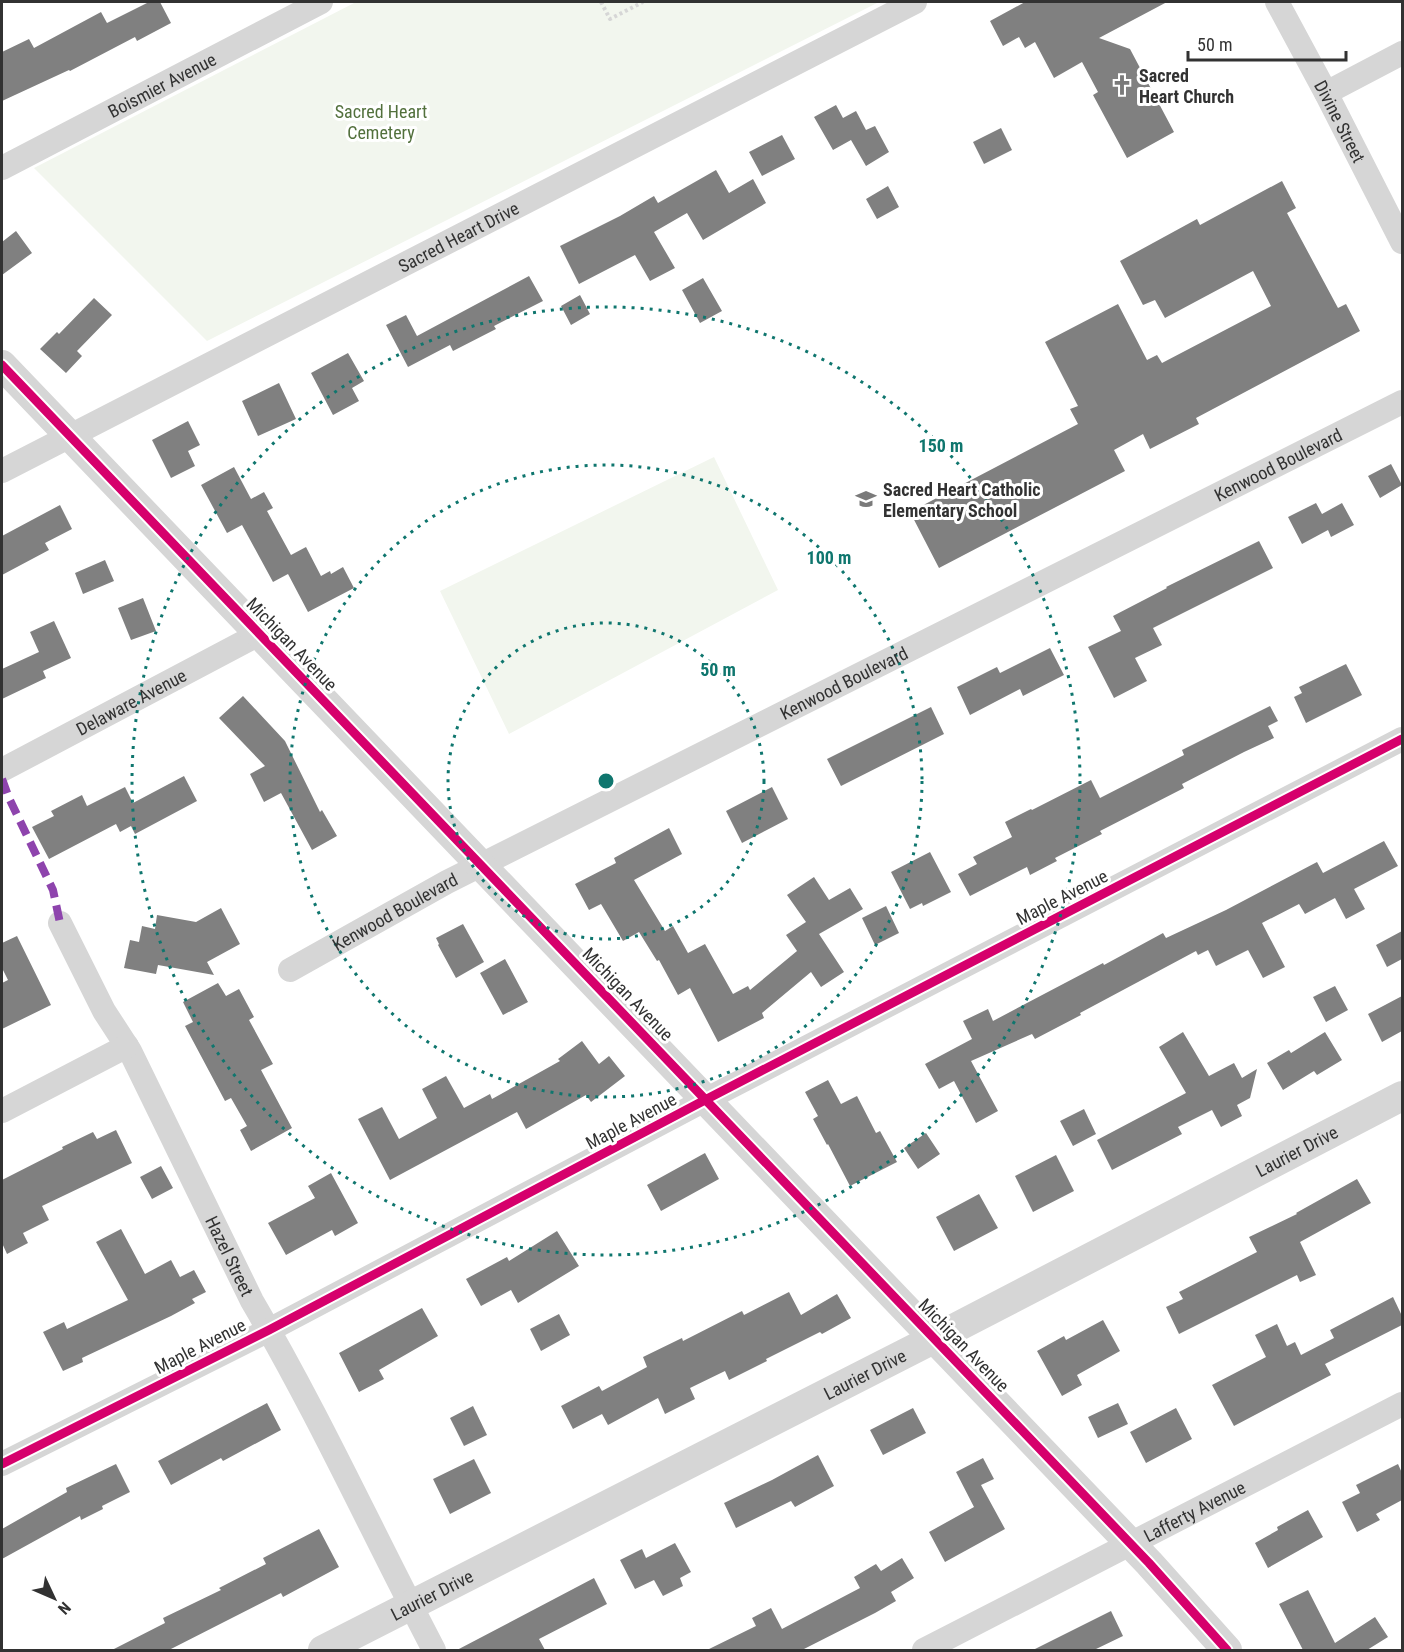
<svg xmlns="http://www.w3.org/2000/svg" width="1404" height="1652" viewBox="0 0 1404 1652" font-family="'Roboto Condensed',sans-serif">
<rect width="100%" height="100%" fill="#fff"/>
<path fill="#f2f6ee" d="M356,2H879L207,341L34,168Z
M714,457L778,590L509,734L440,591Z"/>
<path fill="#808080" d="M149,2H160L171,23L137,41L135,37L70,71L69,70L2,101V52L29,39L34,48L101,12L107,23Z
M1025,2H1167L1099,38L1130,49L1174,132L1127,158L1093,95L1098,92L1082,62L1054,78L1035,42L1025,48L1019,37L1003,46L990,21Z
M836,105L843,118L856,111L866,130L875,126L889,152L866,166L851,140L833,150L814,117Z
M1001,128L1012,150L984,164L973,142Z
M782,135L795,159L762,176L749,152Z
M716,170L729,193L753,179L766,203L703,240L687,213L654,232L675,268L650,281L635,255L579,284L560,246L620,216L654,196L658,203Z
M1282,181L1296,208L1287,213L1338,308L1346,304L1360,331L1196,418L1199,424L1150,449L1143,434L1114,450L1125,471L939,568L910,512L1078,424L1070,409L1078,406L1045,342L1118,304L1147,360L1157,355L1162,363L1271,306L1253,271L1165,318L1155,300L1143,305L1120,261L1197,219L1200,225Z
M888,186L899,207L877,219L866,199Z
M16,231L32,253L2,275V242Z
M529,276L543,301L494,326L496,329L453,351L450,345L408,367L386,325L406,315L417,336Z
M703,278L722,311L700,323L682,290Z
M580,295L590,314L571,325L561,306Z
M94,298L112,315L77,351L82,356L66,373L40,349L57,332L59,334Z
M348,353L364,381L352,388L359,401L333,415L311,373Z
M279,383L296,419L258,436L242,401Z
M188,421L200,445L188,451L195,466L171,478L152,440Z
M1391,464L1402,485L1380,498L1368,476Z
M234,467L251,499L264,492L273,508L267,511L291,555L306,547L321,576L330,571L331,574L343,567L354,588L308,612L288,574L273,582L242,525L227,533L201,485Z
M1316,503L1322,514L1342,503L1354,525L1331,537L1328,530L1302,544L1288,517Z
M60,505L72,529L45,543L49,550L2,575V536Z
M1259,541L1273,568L1153,628L1162,645L1135,658L1147,681L1114,698L1088,647L1121,631L1113,616L1167,588L1166,587Z
M105,560L114,581L83,594L75,573Z
M143,598L156,631L131,640L118,608Z
M54,621L71,658L43,671L46,678L2,699V669L39,652L30,632Z
M1050,648L1064,675L1023,696L1020,689L970,715L957,687L997,667L1000,673Z
M1346,664L1362,695L1306,723L1294,697L1302,693L1299,687Z
M243,696L285,741L320,812L322,810L337,836L312,850L281,793L264,802L250,774L265,766L219,718Z
M1270,706L1278,721L1268,726L1274,738L1244,752L1182,784L1184,788L1100,831L1102,834L1055,858L1057,861L1030,875L1027,867L970,896L958,874L977,864L973,857L1012,837L1005,822L1031,809L1032,810L1091,780L1100,798L1184,755L1182,750Z
M931,707L944,734L841,786L827,759Z
M184,776L197,801L135,834L131,826L120,832L116,824L49,859L32,827L54,816L51,811L82,795L87,806L125,787L133,803Z
M772,787L788,819L742,843L726,811Z
M669,828L682,854L634,880L665,931L673,926L688,953L705,944L733,994L748,986L750,990L797,951L786,935L806,922L787,895L814,877L829,900L850,888L863,909L819,934L844,972L821,987L811,972L762,1013L764,1018L718,1042L690,988L678,995L659,960L657,961L639,932L623,941L601,904L589,910L575,884L616,863L614,858Z
M1384,841L1398,866L1354,889L1365,909L1346,919L1335,898L1305,914L1299,904L1262,923L1285,967L1263,978L1248,950L1216,966L1208,950L1198,955L1196,951L1080,1013L1081,1015L1035,1039L1032,1034L971,1061L998,1111L976,1123L954,1081L939,1089L925,1064L972,1039L963,1021L988,1009L993,1021L1103,963L1104,965L1163,933L1166,938L1226,910L1317,862L1323,873Z
M930,852L951,892L923,906L922,903L910,909L891,872Z
M886,906L899,933L875,945L862,918Z
M221,908L240,944L207,962L214,975L158,965L156,974L124,968L130,940L139,942L142,926L155,929L157,915L196,922Z
M463,924L484,962L456,978L438,945L439,944L436,938Z
M1402,931V959L1387,967L1376,945Z
M17,936L51,1005L2,1029V983L8,980L2,968V943Z
M505,959L528,1002L503,1015L480,973Z
M218,983L226,996L239,989L254,1017L249,1020L273,1064L261,1070L292,1128L251,1151L240,1130L247,1126L231,1098L225,1101L185,1026L193,1022L183,1002Z
M1335,986L1348,1010L1326,1022L1313,997Z
M1402,996V1031L1382,1042L1368,1014Z
M1183,1032L1209,1076L1234,1063L1242,1078L1257,1069L1250,1098L1237,1105L1242,1116L1221,1127L1212,1110L1178,1127L1182,1134L1112,1170L1097,1140L1186,1093L1159,1047Z
M1325,1032L1342,1060L1317,1075L1314,1071L1283,1090L1267,1063L1289,1050L1291,1053Z
M582,1041L599,1064L609,1056L625,1076L591,1102L586,1095L526,1129L517,1112L390,1180L358,1119L382,1107L399,1139L437,1118L422,1089L446,1076L464,1108L490,1094L492,1099L560,1061L558,1059Z
M828,1080L841,1104L857,1096L876,1133L880,1131L897,1162L850,1186L828,1144L827,1145L813,1119L818,1116L805,1092Z
M1084,1109L1096,1134L1073,1146L1060,1121Z
M116,1130L132,1163L42,1206L49,1220L23,1233L28,1243L7,1254L2,1243V1180L63,1149L62,1147L93,1132L97,1139Z
M926,1133L940,1154L918,1169L904,1148Z
M705,1153L719,1179L661,1211L647,1185Z
M1056,1155L1074,1191L1033,1212L1015,1176Z
M161,1166L173,1188L152,1199L140,1177Z
M331,1173L358,1223L335,1236L332,1230L286,1255L268,1223L315,1198L308,1186Z
M1357,1179L1371,1203L1300,1242L1316,1275L1300,1282L1297,1275L1179,1334L1166,1307L1183,1299L1179,1292L1257,1252L1249,1237L1297,1214L1296,1213Z
M979,1194L998,1228L954,1251L936,1217Z
M121,1229L145,1274L171,1260L180,1277L194,1270L206,1292L192,1299L195,1303L171,1316L82,1358L83,1362L63,1371L43,1332L64,1322L67,1329L128,1300L96,1242Z
M557,1231L579,1266L518,1303L511,1290L481,1306L466,1279L507,1257L509,1261Z
M789,1292L801,1315L837,1294L851,1318L822,1334L820,1332L766,1359L767,1361L729,1380L725,1371L690,1388L695,1399L665,1414L658,1398L608,1425L602,1414L573,1429L561,1406L599,1386L602,1391L647,1367L643,1357L682,1338L683,1341L742,1311L744,1315Z
M1393,1297L1402,1316V1325L1325,1364L1331,1375L1234,1426L1212,1385L1266,1357L1255,1335L1277,1324L1287,1346L1295,1342L1301,1355L1334,1338L1330,1330Z
M422,1308L438,1336L379,1370L384,1379L359,1392L339,1353Z
M559,1314L570,1335L541,1351L530,1329Z
M1103,1320L1120,1351L1077,1375L1082,1385L1062,1396L1037,1351L1064,1336L1066,1340Z
M267,1403L281,1430L223,1461L221,1458L171,1485L158,1461Z
M1118,1403L1128,1424L1098,1438L1088,1417Z
M473,1406L487,1435L464,1446L450,1418Z
M913,1408L926,1433L883,1455L870,1430Z
M1176,1408L1192,1439L1146,1463L1130,1432Z
M818,1455L834,1486L795,1507L791,1501L736,1528L724,1503L772,1480Z
M983,1458L994,1479L981,1485L1005,1529L945,1562L929,1532L974,1507L956,1472Z
M474,1459L491,1493L450,1514L433,1479Z
M116,1464L130,1492L102,1506L103,1509L81,1520L80,1516L2,1559V1529L67,1492L66,1488Z
M1398,1464L1402,1473V1500L1376,1514L1380,1520L1357,1532L1342,1502L1360,1493L1356,1485Z
M1308,1510L1323,1537L1268,1568L1255,1543L1278,1530L1277,1527Z
M319,1529L339,1567L283,1597L281,1593L169,1650H112L165,1623L163,1618L221,1590L219,1588L266,1564L263,1558Z
M675,1543L691,1572L680,1578L683,1586L663,1596L654,1580L635,1589L620,1560L642,1549L646,1558Z
M902,1558L914,1578L891,1592L896,1601L875,1613L802,1650H707L756,1626L752,1618L771,1608L782,1629L860,1588L854,1577L876,1564L881,1571Z
M594,1578L607,1604L539,1639L545,1650H457Z
M1308,1590L1335,1643L1375,1617L1388,1637L1367,1650H1303L1279,1604Z
M1111,1611L1123,1636L1094,1650H1033Z"/>
<g fill="none" stroke-linecap="round" stroke-linejoin="round">
<path stroke="#d6d6d6" stroke-width="4" stroke-dasharray="3 3" stroke-linecap="butt" d="M601,2L610,19L643,2"/>
<g stroke="#d6d6d6" stroke-width="24">
<path id="s1" d="M1277,2L1326,93L1402,242"/>
<path d="M1326,93L1402,53"/>
<path id="s2" d="M2,168L321,2"/>
<path id="s3" d="M2,471L915,2"/>
<path id="s4" d="M2,770L259,634"/>
<path id="s5" d="M60,923L104,1011L130,1051L252,1301C319,1415 373,1534 434,1650"/>
<path id="s6" d="M290,970L447,882L1402,402"/>
<path d="M2,1111L127,1046"/>
<path d="M2,1464L269,1330L705,1100L1402,739"/>
<path id="s7" d="M924,1650L1402,1404"/>
</g>
<g stroke="#d6d6d6" stroke-width="30">
<path d="M2,365L1149,1563L1227,1650"/>
<path id="s8" d="M323,1650L957,1327L1402,1096"/>
</g>
<path stroke="#8e44ad" stroke-width="8" stroke-dasharray="15 8" stroke-linecap="butt" d="M2,779L9,798L53,890L60,923"/>
<g stroke="#fff" stroke-width="13">
<path id="cycleway" d="M2,365L1149,1563L1227,1650
M2,1464L269,1330L705,1100L1402,739"/>
</g>
<use href="#cycleway" stroke="#d6006c" stroke-width="9"/>
</g>
<g fill="none" stroke="#0f766e" stroke-width="3" stroke-dasharray="3 6">
<circle cx="606" cy="781" r="158"/>
<circle cx="606" cy="781" r="316"/>
<circle cx="606" cy="781" r="474"/>
</g>
<defs>
<g id="church-bare" transform="scale(1.62)"><path d="M-1.2-6h2.4v3.5h3.3v2.4h-3.3V6h-2.4V-.1h-3.3v-2.4h3.3Z" fill="#7a7a7a" stroke="#fff" stroke-width="2.5" paint-order="stroke"/></g>
<g id="school-bare" transform="scale(1.62)"><path d="M0-5L7-2L0 1L-7-2ZM-4 1L0 2.5L4 1V4Q0 6-4 4Z" fill="#7a7a7a" stroke="#fff" stroke-width="2.5" paint-order="stroke"/></g>
</defs>
<g fill-rule="evenodd">
<use href="#church-bare" x="1122" y="85"/>
<use href="#school-bare" x="866" y="499"/>
</g>
<g text-anchor="middle" dominant-baseline="central" stroke-width="6" stroke-linejoin="round" paint-order="stroke">
<g font-size="18" font-weight="bold" fill="#323232" stroke="#fff" text-anchor="start">
<text x="1139" y="75">Sacred<tspan x="1139" dy="21">Heart Church</tspan></text>
<text x="883" y="489">Sacred Heart Catholic<tspan x="883" dy="21">Elementary School</tspan></text>
</g>
<g font-size="18" fill="#323232" stroke="#fff">
<text stroke="none"><textPath href="#s2" startOffset="180">Boismier Avenue</textPath></text>
<text stroke="none"><textPath href="#s1" startOffset="135">Divine Street</textPath></text>
<text stroke="none"><textPath href="#s3" startOffset="513">Sacred Heart Drive</textPath></text>
<text stroke="none"><textPath href="#s6" startOffset="1110">Kenwood Boulevard</textPath></text>
<text transform="translate(292 644) rotate(46)">Michigan Avenue</text>
<text stroke="none"><textPath href="#s6" startOffset="624">Kenwood Boulevard</textPath></text>
<text stroke="none"><textPath href="#s4" startOffset="146">Delaware Avenue</textPath></text>
<text transform="translate(1062 897) rotate(-27)">Maple Avenue</text>
<text stroke="none"><textPath href="#s6" startOffset="120">Kenwood Boulevard</textPath></text>
<text transform="translate(628 994) rotate(46)">Michigan Avenue</text>
<text transform="translate(631 1121) rotate(-28)">Maple Avenue</text>
<text stroke="none"><textPath href="#s8" startOffset="1094">Laurier Drive</textPath></text>
<text stroke="none"><textPath href="#s5" startOffset="374">Hazel Street</textPath></text>
<text transform="translate(964 1345) rotate(46)">Michigan Avenue</text>
<text transform="translate(200 1346) rotate(-27)">Maple Avenue</text>
<text stroke="none"><textPath href="#s8" startOffset="608">Laurier Drive</textPath></text>
<text stroke="none"><textPath href="#s7" startOffset="304">Lafferty Avenue</textPath></text>
<text stroke="none"><textPath href="#s8" startOffset="122">Laurier Drive</textPath></text>
</g>
<g font-size="18" fill="#52703c" stroke="#fff">
<text x="381" y="111">Sacred Heart<tspan x="381" dy="21">Cemetery</tspan></text>
</g>
</g>
<circle cx="606" cy="781" r="9" fill="#0f766e" stroke="#fff" stroke-width="3"/>
<g font-size="18" text-anchor="middle" font-weight="bold" fill="#0f766e" stroke="#fff" stroke-width="6" stroke-linejoin="round" paint-order="stroke">
<text x="941" y="452">150 m</text>
<text x="829" y="564">100 m</text>
<text x="718" y="676">50 m</text>
</g>
<rect width="1404" height="1652" fill="none" stroke="#323232" stroke-width="6"/>
<g transform="translate(54 1598) rotate(134)" stroke="#ffffff" stroke-width="4.5" paint-order="stroke">
<path d="M0-4.5L10 22L0 15L-10 22Z" fill="#323232"/>
<text y="-9" font-size="16" font-weight="bold" text-anchor="middle" fill="#323232">N</text>
</g>
<path d="M1188 51v9h158v-9" fill="none" stroke="#323232" stroke-width="3"/>
<text x="1197" y="51" font-size="18" fill="#323232" stroke="#ffffff" stroke-width="4.5" paint-order="stroke">50 m</text>
</svg>
